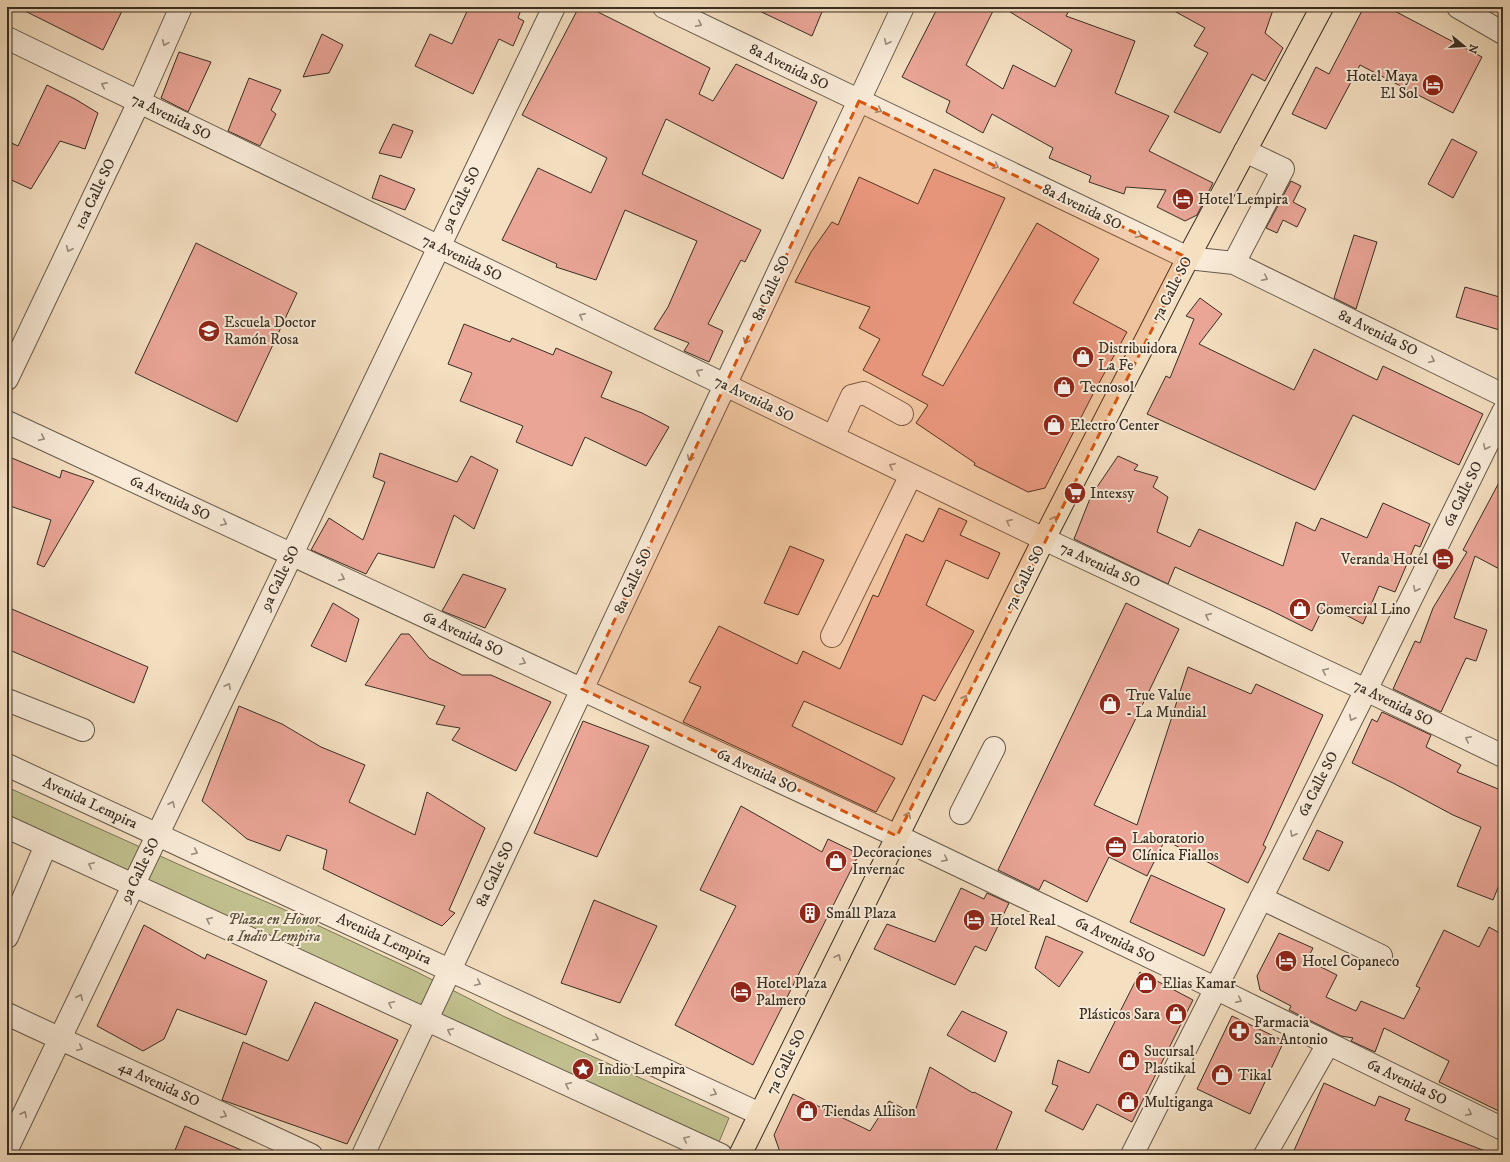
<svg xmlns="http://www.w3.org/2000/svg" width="1510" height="1162" viewBox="0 0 1510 1162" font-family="'IM FELL DW Pica',serif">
<rect width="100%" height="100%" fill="#f4dfc1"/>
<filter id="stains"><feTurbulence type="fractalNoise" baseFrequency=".005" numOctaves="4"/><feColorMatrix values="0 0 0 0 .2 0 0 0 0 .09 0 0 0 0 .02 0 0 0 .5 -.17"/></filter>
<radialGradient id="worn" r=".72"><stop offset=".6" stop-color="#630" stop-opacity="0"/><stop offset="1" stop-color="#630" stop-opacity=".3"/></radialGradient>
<path fill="#c1c08e" stroke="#7c7758" d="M7,787L189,869L283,909L415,971L503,1016L729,1118L716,1149L7,826Z"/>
<path fill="#eaa597" stroke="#382e22" d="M17,7H124L103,50Z
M469,7H522L518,18L524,21L513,46L499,39L473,94L415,66L430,34L452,44Z
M579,7H588L710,68L699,94L713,101L736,64L817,102L783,179L666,119L642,174L761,230L745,262L741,260L708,324L723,331L709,362L684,351L689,343L654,329L668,307L697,241L625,210L596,280L556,267L557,264L502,240L538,168L591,193L607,158L522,115Z
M751,7H824L812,36Z
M938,7H995L966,65L1003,89L1013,65L1055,87L1072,50L1002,7H1071L1066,16L1135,41L1115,93L1169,116L1149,151L1213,183L1197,215L1185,221L1157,207L1166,190L1126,187L1124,194L1089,182L1091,176L1049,158L1053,148L992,114L983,133L946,112L950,101L902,77Z
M1167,7H1274L1265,33L1283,48L1265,81L1252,74L1220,133L1174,112L1208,53L1194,46L1205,28Z
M1364,7H1387L1482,57L1453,113L1360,65L1326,129L1292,114L1316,67L1329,74Z
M322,34L343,45L329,73L303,77Z
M179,52L211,62L188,112L161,98Z
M249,78L281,90L271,110L276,114L260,146L228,131Z
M47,85L75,99L98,113L85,149L60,141L31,189L7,178V141L18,146Z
M393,124L413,131L401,158L379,153Z
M1452,139L1477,152L1453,198L1428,184Z
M934,169L1005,198L922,375L943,386L1037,223L1099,259L1073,303L1127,332L1093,394L1045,488L1028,492L974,465L975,463L916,423L928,405L863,370L880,339L859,328L870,307L795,282L811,252L832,222L838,225L859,177L918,204Z
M380,175L415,189L405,210L372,198Z
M1291,181L1301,186L1293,202L1306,209L1297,227L1283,220L1277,233L1266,228Z
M1354,235L1377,242L1356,309L1334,298Z
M196,243L297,293L237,422L135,373Z
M1465,287L1503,298V331L1456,317Z
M1200,298L1222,314L1199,344L1294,390L1314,349L1377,380L1383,366L1483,414L1459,465L1353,415L1315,490L1147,414L1166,376L1170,378L1194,319L1186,316Z
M464,324L510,342L512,338L553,355L556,348L612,372L601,397L642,413L669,427L646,466L585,437L572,466L516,442L523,426L460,401L472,373L448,364Z
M380,453L457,482L471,456L498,470L474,529L454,515L434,568L378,553L366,574L311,550L329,518L363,540L385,482L373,477Z
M7,456L60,478L62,470L94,481L44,567L37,564L51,520L7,505Z
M1118,456L1138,465L1134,470L1158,477L1153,487L1168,497L1157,532L1190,547L1199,529L1283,566L1296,522L1315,531L1321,518L1367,538L1383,503L1430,524L1420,547L1415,545L1395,592L1379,586L1363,624L1325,604L1312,631L1270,610L1175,567L1168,584L1074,539L1091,496Z
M1503,475V571L1475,556L1454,618L1487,630L1476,661L1466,658L1441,712L1393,689L1415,641L1420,643L1433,608L1467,552L1463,550Z
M939,508L967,521L960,535L1000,553L988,579L946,560L926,605L974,631L935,701L923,695L902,745L804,701L792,726L895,778L876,812L683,722L701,687L689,682L719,626L797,664L803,651L840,669L873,595L878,597L906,534L923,542Z
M790,546L824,560L798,615L764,603Z
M463,574L506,589L485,628L442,611Z
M333,603L359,619L346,662L311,646Z
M1126,603L1179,629L1094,805L1137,825L1188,667L1251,694L1256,684L1323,715L1263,845L1266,847L1248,883L1165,840L1147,876L1109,857L1087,902L1044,880L1039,890L998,870Z
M7,607L148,667L134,703L7,649Z
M401,634H409L429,658L462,675H491L551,702L516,771L452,740L460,728L436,724L445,706L365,685Z
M239,706L282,724L321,747L365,765L349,802L415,835L427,792L485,828L449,910L455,913L442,926L323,869L327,850L287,835L280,851L247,839L202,801Z
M1382,712L1431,735L1426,747L1461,765L1457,772L1503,791V875L1493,900L1457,886L1481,827L1453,815L1393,783L1352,763L1372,719L1377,722Z
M583,721L649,746L597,857L534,833Z
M741,806L822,852L828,839L859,854L753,1065L675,1025L736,906L700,890Z
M1317,830L1343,842L1329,871L1303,859Z
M1151,875L1225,909L1204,956L1130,922Z
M961,888L984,899L987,893L1009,903L986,951L975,946L955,985L874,949L887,924L935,942Z
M594,900L657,926L620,1003L561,983Z
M144,925L205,959L207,954L267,981L246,1035L177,1009L164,1039L143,1051L97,1026Z
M1489,927L1503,935V1113L1439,1082L1449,1061L1384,1028L1375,1052L1351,1041L1353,1038L1341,1036L1289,1010L1291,1006L1260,990L1257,976L1279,933L1313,948L1307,960L1337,975L1326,997L1356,1011L1361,1001L1404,1019L1420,988L1416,986L1444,930L1479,947Z
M1046,936L1083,952L1059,987L1035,968Z
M1140,972L1193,1000L1132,1122L1097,1104L1083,1130L1045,1111L1058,1086L1052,1084L1058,1060L1089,1073Z
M315,1002L398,1040L347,1144L222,1100L243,1042L288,1061Z
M962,1011L1007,1032L995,1062L947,1035Z
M1232,1016L1284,1041L1250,1114L1197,1089Z
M930,1067L973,1093L974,1092L1012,1112L994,1155H781L774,1135L793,1094L870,1131L889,1101L914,1114Z
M1324,1083L1375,1106L1379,1096L1410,1109L1405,1120L1493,1154V1155H1292Z
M185,1126L253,1155H173Z"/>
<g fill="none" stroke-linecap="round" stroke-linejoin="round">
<g stroke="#675a4a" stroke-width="24">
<path id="minor" d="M664,7L1188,258L1234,263L1503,395
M1458,7L1503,33
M7,38L1044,539L1366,690L1503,756
M1234,263L1283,169L1245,151
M7,379L139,102L181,7
M7,422L897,836L1215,988L1503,1129
M833,437L852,396L864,393L902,414
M832,636L911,475
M7,700L83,730
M7,765L760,1114
M961,813L994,748
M7,827L721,1155
M1261,898L1381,956
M7,937L46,845
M7,1014L311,1155
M7,1149L554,7
M363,1155L903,7
M1132,1155L1366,690L1503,412
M1265,1155L1328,1044"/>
</g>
<g stroke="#382e22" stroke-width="24">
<path id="major" d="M740,1155L1044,539L1188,258L1322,7"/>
</g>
<use href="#minor" stroke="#f8ead7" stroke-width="22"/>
<use href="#major" stroke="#f4dfc1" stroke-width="22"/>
</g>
<defs><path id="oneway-chevron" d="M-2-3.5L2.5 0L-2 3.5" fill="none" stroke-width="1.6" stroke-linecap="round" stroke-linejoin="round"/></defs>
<g stroke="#988c7c">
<use href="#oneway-chevron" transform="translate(699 24) rotate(26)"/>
<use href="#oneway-chevron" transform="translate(887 42) rotate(115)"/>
<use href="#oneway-chevron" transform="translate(165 43) rotate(114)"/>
<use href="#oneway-chevron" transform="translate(104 85) rotate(-154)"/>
<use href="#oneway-chevron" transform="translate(879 110) rotate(26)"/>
<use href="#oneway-chevron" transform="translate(831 160) rotate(115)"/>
<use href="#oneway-chevron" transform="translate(996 166) rotate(26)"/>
<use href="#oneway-chevron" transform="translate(1139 235) rotate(26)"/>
<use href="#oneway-chevron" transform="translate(69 249) rotate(115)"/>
<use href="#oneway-chevron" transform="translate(1265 278) rotate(26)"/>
<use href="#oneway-chevron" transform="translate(582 316) rotate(-154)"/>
<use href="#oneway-chevron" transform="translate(746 341) rotate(115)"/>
<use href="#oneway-chevron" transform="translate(1432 360) rotate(26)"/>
<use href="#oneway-chevron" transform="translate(699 372) rotate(-154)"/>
<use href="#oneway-chevron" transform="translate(42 438) rotate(25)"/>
<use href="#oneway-chevron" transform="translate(1486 447) rotate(116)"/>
<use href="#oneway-chevron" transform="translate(690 458) rotate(115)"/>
<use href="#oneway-chevron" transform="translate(892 466) rotate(-154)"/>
<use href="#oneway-chevron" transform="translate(1009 522) rotate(-154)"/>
<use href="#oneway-chevron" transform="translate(224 523) rotate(25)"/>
<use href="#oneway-chevron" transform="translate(342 578) rotate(25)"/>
<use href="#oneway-chevron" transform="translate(1416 589) rotate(116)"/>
<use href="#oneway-chevron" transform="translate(1208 616) rotate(-155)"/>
<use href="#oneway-chevron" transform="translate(523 662) rotate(25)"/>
<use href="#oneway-chevron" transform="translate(1325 671) rotate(-155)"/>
<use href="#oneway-chevron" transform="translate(228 686) rotate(-64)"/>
<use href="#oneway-chevron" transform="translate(1352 718) rotate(117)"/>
<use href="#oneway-chevron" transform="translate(1468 739) rotate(-154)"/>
<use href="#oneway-chevron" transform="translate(172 804) rotate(-64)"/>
<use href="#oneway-chevron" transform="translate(1293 834) rotate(117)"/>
<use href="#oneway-chevron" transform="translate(195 852) rotate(25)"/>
<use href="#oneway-chevron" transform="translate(945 859) rotate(26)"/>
<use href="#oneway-chevron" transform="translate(91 865) rotate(-155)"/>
<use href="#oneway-chevron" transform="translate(209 920) rotate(-155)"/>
<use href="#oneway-chevron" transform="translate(478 983) rotate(25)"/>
<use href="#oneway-chevron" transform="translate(80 997) rotate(-65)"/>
<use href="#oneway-chevron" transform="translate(1239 1000) rotate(26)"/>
<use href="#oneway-chevron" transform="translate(391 1004) rotate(-155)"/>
<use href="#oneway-chevron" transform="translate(450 1031) rotate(-155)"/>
<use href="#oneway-chevron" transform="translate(596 1038) rotate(25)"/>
<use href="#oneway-chevron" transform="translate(80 1048) rotate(25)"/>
<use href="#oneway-chevron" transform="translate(568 1085) rotate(-155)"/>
<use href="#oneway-chevron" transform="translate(714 1093) rotate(25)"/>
<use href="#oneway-chevron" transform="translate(1469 1113) rotate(26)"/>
<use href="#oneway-chevron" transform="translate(24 1114) rotate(-64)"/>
<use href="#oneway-chevron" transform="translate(224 1115) rotate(25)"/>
<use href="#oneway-chevron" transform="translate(686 1139) rotate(-155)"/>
</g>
<g stroke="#968672">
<use href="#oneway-chevron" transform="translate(1054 519) rotate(-63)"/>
<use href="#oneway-chevron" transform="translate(965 698) rotate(-64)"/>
<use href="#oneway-chevron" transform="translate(908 815) rotate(-64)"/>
<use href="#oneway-chevron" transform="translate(838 957) rotate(-64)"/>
</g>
<path fill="#d6550e" fill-opacity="0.2" stroke="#d6550e" stroke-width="3" stroke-dasharray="8 5" stroke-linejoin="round" d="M859,101L1188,258L897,836L582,689Z"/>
<defs>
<g id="hotel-disc" transform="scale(1.15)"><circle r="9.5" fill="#8f2418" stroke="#f8ead7"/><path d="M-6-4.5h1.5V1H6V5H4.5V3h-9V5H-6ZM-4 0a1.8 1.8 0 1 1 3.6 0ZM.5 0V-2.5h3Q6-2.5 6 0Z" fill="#fff"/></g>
<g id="school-disc" transform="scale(1.15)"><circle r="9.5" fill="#8f2418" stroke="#f8ead7"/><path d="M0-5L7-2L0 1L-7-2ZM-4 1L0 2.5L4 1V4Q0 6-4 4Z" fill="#fff"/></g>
<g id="shop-disc" transform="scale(1.15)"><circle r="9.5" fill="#8f2418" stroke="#f8ead7"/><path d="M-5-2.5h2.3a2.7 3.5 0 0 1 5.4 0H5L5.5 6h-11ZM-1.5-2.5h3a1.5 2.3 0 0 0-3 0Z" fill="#fff"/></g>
<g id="supermarket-disc" transform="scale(1.15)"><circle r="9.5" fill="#8f2418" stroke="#f8ead7"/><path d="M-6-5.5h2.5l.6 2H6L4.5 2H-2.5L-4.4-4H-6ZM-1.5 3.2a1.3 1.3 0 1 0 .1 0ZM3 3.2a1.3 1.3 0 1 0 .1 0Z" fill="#fff"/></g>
<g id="office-disc" transform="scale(1.15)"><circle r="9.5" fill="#8f2418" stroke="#f8ead7"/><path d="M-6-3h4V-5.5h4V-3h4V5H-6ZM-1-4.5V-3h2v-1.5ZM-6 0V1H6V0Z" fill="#fff"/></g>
<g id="building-disc" transform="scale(1.15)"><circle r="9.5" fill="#8f2418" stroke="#f8ead7"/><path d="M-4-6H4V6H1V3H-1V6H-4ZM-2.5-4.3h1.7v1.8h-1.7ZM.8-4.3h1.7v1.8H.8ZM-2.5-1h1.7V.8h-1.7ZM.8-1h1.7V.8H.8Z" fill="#fff"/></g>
<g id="pharmacy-disc" transform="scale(1.15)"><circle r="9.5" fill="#8f2418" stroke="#f8ead7"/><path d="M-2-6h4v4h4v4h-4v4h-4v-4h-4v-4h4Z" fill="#fff"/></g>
<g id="sight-disc" transform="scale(1.15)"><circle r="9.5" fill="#8f2418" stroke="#f8ead7"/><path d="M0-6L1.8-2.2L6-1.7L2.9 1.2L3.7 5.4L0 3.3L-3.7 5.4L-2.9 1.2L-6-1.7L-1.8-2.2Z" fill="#fff"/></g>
</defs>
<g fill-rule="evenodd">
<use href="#hotel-disc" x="1433" y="85"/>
<use href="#hotel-disc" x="1183" y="199"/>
<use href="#school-disc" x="209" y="331"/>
<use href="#shop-disc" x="1083" y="357"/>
<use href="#shop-disc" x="1064" y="387"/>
<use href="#shop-disc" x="1054" y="425"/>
<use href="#supermarket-disc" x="1075" y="493"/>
<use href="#hotel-disc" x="1443" y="559"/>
<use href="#shop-disc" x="1300" y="609"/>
<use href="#shop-disc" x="1110" y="704"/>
<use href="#office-disc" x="1116" y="847"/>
<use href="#shop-disc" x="836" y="861"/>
<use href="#building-disc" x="810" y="913"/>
<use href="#hotel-disc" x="974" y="920"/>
<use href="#hotel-disc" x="1286" y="961"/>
<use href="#shop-disc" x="1146" y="983"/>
<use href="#hotel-disc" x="741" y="992"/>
<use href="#shop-disc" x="1176" y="1014"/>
<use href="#pharmacy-disc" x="1239" y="1031"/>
<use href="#shop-disc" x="1129" y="1060"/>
<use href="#sight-disc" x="583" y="1069"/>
<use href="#shop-disc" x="1222" y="1075"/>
<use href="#shop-disc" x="1128" y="1102"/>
<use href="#shop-disc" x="807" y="1111"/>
</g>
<g text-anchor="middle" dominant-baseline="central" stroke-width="4" stroke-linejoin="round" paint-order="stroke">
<g font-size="15" fill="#382e22" stroke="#f8ead7">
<text transform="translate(789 67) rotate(26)">8a Avenida SO</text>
<text transform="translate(171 117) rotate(26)">7a Avenida SO</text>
<text transform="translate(95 194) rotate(-65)">10a Calle SO</text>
<text transform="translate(461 199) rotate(-64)">9a Calle SO</text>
<text transform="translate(1082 207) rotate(26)">8a Avenida SO</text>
<text transform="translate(462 258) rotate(26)">7a Avenida SO</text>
<text transform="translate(771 288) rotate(-65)">8a Calle SO</text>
<text transform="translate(1172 289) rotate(-63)">7a Calle SO</text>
<text transform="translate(1378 333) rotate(26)">8a Avenida SO</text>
<text transform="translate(754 399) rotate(26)">7a Avenida SO</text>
<text transform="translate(1463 494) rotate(-64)">6a Calle SO</text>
<text transform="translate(170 498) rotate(25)">6a Avenida SO</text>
<text transform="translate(1100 565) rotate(25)">7a Avenida SO</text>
<text transform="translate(280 578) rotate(-64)">9a Calle SO</text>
<text transform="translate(1025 578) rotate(-64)">7a Calle SO</text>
<text transform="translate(633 581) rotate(-65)">8a Calle SO</text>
<text transform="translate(463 634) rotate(25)">6a Avenida SO</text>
<text transform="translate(1393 703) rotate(26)">7a Avenida SO</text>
<text transform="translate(757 771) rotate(25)">6a Avenida SO</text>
<text transform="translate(1318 784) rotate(-63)">6a Calle SO</text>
<text transform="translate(90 803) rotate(25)">Avenida Lempira</text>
<text transform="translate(140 870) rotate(-64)">9a Calle SO</text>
<text transform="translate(495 874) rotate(-65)">8a Calle SO</text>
<text transform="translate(384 939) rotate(25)">Avenida Lempira</text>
<text transform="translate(1115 940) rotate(26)">6a Avenida SO</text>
<text transform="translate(786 1062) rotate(-64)">7a Calle SO</text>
<text transform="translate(1407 1082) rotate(26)">6a Avenida SO</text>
<text transform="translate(159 1084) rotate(25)">4a Avenida SO</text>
</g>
<g font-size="15" fill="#382e22" stroke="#f8ead7" text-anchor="start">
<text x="1418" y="76" text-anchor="end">Hotel Maya<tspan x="1418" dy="17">El Sol</tspan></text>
<text x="1198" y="199">Hotel Lempira</text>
<text x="224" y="322">Escuela Doctor<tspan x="224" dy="17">Ramón Rosa</tspan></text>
<text x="1098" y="348">Distribuidora<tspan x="1098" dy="17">La Fe</tspan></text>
<text x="1080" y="387">Tecnosol</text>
<text x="1070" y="425">Electro Center</text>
<text x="1090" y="493">Intexsy</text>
<text x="1428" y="559" text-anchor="end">Veranda Hotel</text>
<text x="1316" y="609">Comercial Lino</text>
<text x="1126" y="695">True Value<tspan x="1126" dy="17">- La Mundial</tspan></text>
<text x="1132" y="838">Laboratorio<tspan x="1132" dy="17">Clínica Fiallos</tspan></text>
<text x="852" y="852">Decoraciones<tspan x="852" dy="17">Invernac</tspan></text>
<text x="826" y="913">Small Plaza</text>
<text x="990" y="920">Hotel Real</text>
<text x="1302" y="961">Hotel Copaneco</text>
<text x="756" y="983">Hotel Plaza<tspan x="756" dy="17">Palmero</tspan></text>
<text x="1162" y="983">Elias Kamar</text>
<text x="1160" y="1014" text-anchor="end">Plásticos Sara</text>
<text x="1254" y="1022">Farmacia<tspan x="1254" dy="17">San Antonio</tspan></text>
<text x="1144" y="1051">Sucursal<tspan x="1144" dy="17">Plastikal</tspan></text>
<text x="598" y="1069">Indio Lempira</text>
<text x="1238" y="1075">Tikal</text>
<text x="1144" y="1102">Multiganga</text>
<text x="822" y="1111">Tiendas Allison</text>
</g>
<g font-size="15" font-style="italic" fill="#5a523d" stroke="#f8ead7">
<text x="274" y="919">Plaza en Honor<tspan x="274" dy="17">a Indio Lempira</tspan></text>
</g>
</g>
<rect width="1510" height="1162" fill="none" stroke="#f4dfc1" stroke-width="24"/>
<rect x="8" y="8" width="1494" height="1146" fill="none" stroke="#382e22" stroke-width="2"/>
<rect x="12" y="12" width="1486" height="1138" fill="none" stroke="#382e22"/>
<g transform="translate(1464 46) rotate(108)" stroke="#f8ead7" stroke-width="3" paint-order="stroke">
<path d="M0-3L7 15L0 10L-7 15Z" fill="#382e22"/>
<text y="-6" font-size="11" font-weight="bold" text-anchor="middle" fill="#382e22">N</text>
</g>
<rect width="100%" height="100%" filter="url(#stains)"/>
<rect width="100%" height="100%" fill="url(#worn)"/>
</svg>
